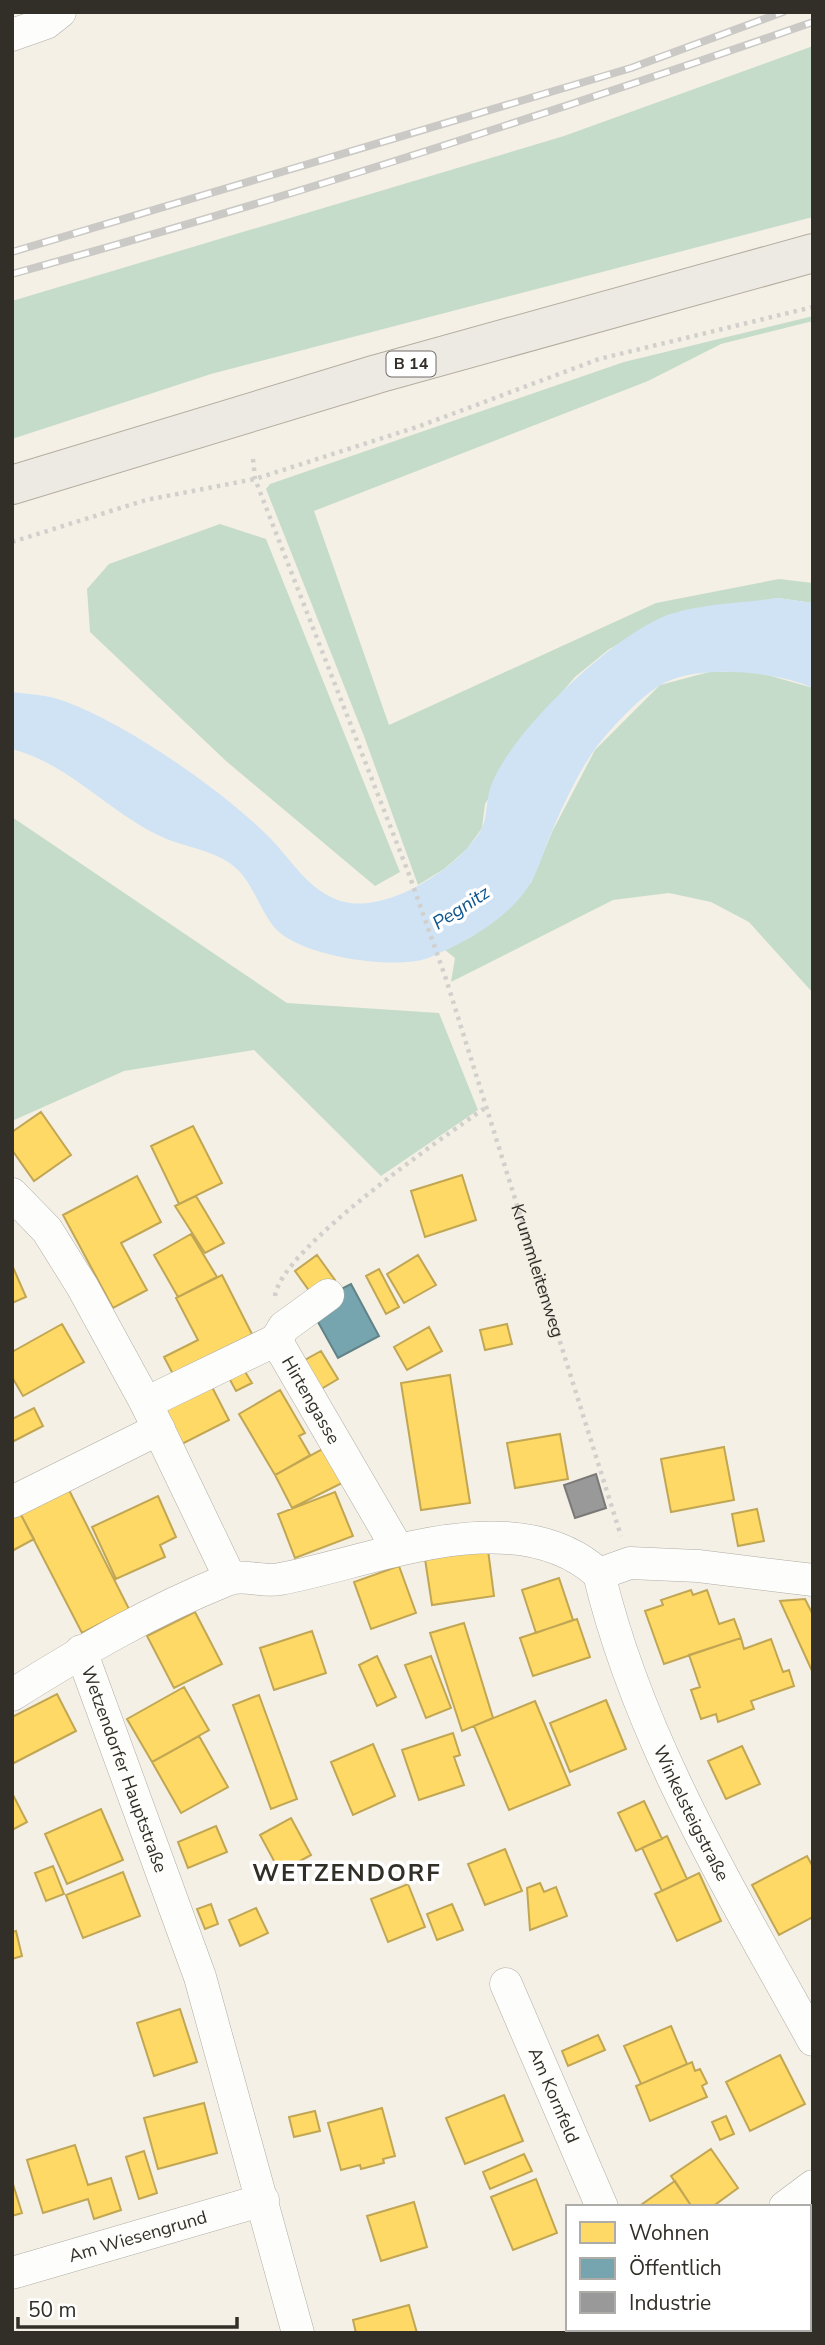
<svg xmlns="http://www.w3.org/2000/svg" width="825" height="2345" viewBox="0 0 825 2345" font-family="'Nunito Sans',sans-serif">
<rect width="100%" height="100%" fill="#f4f0e5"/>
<path fill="#f6e9ed" d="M809,2218L813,2226V2333H667L670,2329H809Z"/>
<path fill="#c6dcca" d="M813,46V217L211,374L12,439V301L564,136Z
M813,316V321L721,344L648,381L314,511L389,725L656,603L779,579L813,583V603L778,598L668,615L608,650L575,677L539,719L485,804L482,828L467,849L444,869L418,885L364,736L266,489L270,484L624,362Z
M220,524L266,539L400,872L375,886L226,761L90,632L87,589L109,564Z
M709,672H757L813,688V993L749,922L711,902L669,893L613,900L451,982L455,958L445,950L473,936L531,883L552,832L595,750L660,685Z
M12,817L287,1003L439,1013L478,1110L381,1176L254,1050L124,1071L12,1121Z"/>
<path fill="#d0e3f4" d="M778,598L813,603V688C776,671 694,663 659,686C637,700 611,728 595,749C577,774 561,810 549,838C543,852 539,869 531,882C510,918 468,941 431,957C397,971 307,957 279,932C263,918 255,887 238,870C218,850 186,848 162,837C108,812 71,765 12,749V692C29,694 48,695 64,701C127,724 224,791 271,839C293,862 309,891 341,901C386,915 459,868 481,830C487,820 486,802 490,789C506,736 614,634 668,615C699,604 745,603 778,598Z"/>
<path fill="#ffd966" stroke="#c1a653" stroke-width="2" d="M41,1112L71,1155L34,1181L12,1150V1132Z
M193,1126L222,1183L179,1204L151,1146Z
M462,1175L476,1220L425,1237L411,1191Z
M137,1176L161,1222L121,1243L147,1290L113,1308L63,1215Z
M196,1196L224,1243L205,1253L175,1206Z
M191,1234L217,1277L178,1297L154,1255Z
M317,1255L335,1280L313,1296L295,1271Z
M418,1255L436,1285L404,1303L387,1274Z
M12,1265L26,1297L12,1303Z
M379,1269L399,1307L386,1314L366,1276Z
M222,1275L255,1340L176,1380L164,1357L198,1340L176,1298Z
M62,1324L84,1362L23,1396L12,1377V1352Z
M507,1324L512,1344L485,1350L480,1330Z
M429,1327L442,1351L407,1370L394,1347Z
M321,1351L338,1379L321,1389L305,1360Z
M244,1370L252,1383L236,1391L229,1378Z
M450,1375L470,1503L421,1510L401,1383Z
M211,1385L229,1420L182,1444L164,1409Z
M280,1390L305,1433L299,1436L310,1455L275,1475L239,1414Z
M34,1408L43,1426L12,1442V1419Z
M560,1434L568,1479L515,1488L507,1443Z
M326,1447L344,1482L292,1508L275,1475Z
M724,1447L734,1500L671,1512L661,1459Z
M68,1488L129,1609L82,1633L20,1513Z
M335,1492L353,1536L295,1558L278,1514Z
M158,1496L176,1537L160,1545L165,1557L116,1579L92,1527Z
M757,1509L764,1541L738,1546L732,1514Z
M20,1513L34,1539L12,1551V1517Z
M488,1550L494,1596L432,1605L425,1559Z
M399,1566L416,1613L371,1629L354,1582Z
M559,1578L573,1620L536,1633L522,1590Z
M691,1590L693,1595L707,1590L719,1624L734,1619L741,1638L664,1664L645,1611L663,1605L661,1600Z
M805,1599L813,1615V1673L780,1601Z
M195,1612L222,1664L174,1688L147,1636Z
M577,1619L590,1657L533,1676L520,1638Z
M464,1623L493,1718L462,1731L430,1633Z
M312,1631L326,1673L274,1690L260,1648Z
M741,1638L744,1649L771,1639L783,1672L789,1670L794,1686L751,1701L754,1709L718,1722L716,1714L701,1719L691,1690L700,1687L689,1655Z
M377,1656L396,1697L377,1706L359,1665Z
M431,1656L451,1708L426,1718L405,1665Z
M184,1687L209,1730L152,1762L127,1719Z
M57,1694L76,1731L12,1764V1717Z
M259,1695L297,1799L271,1809L233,1705Z
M606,1700L626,1749L570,1772L550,1723Z
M535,1701L570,1785L509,1810L474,1726Z
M453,1733L460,1755L454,1757L464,1785L419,1800L402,1750Z
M199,1736L228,1787L181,1813L152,1762Z
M373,1744L395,1796L353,1815L331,1762Z
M742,1746L760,1784L726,1799L708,1761Z
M12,1793L27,1822L12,1830Z
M644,1801L662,1839L636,1851L618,1813Z
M101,1809L123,1860L67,1884L45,1834Z
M291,1818L311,1855L280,1872L260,1835Z
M216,1826L227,1852L188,1868L178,1842Z
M667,1836L687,1879L662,1891L642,1848Z
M505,1849L522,1891L485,1905L468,1864Z
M807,1856L813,1867V1917L779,1935L752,1885Z
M53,1866L64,1894L46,1901L35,1873Z
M123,1872L140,1916L83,1938L66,1895Z
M699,1873L721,1921L677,1941L655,1894Z
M540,1883L544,1892L556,1887L567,1916L530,1930L527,1888Z
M408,1884L425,1927L388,1942L371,1899Z
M211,1904L218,1924L205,1929L197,1909Z
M452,1904L463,1930L437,1940L427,1914Z
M256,1908L268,1933L240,1946L229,1920Z
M16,1931L22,1956L12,1959V1932Z
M180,2009L197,2062L154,2076L137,2023Z
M671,2026L687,2064L641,2084L624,2046Z
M598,2035L605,2050L568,2066L562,2051Z
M780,2055L805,2104L750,2131L726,2082Z
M692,2062L695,2071L700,2069L707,2083L702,2086L707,2097L650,2121L636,2086Z
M504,2095L523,2141L465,2164L446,2118Z
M204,2103L217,2153L158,2169L144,2118Z
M382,2108L395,2156L383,2159L384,2163L361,2169L360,2165L341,2170L328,2123Z
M315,2111L320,2131L294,2137L289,2117Z
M726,2116L734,2134L720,2140L712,2122Z
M75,2145L88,2185L111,2178L121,2210L94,2219L88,2199L43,2213L27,2160Z
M711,2149L738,2188L712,2207H692L671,2176Z
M144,2151L157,2193L139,2199L126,2157Z
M524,2154L532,2171L490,2189L483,2172Z
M536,2179L557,2233L513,2250L491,2197Z
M12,2181L22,2213L12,2216Z
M675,2181L692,2207H638Z
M414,2202L427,2247L381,2261L367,2216Z
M409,2305L417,2333H356L353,2320Z"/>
<path fill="#76a5af" stroke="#618286" stroke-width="2" d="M351,1284L379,1336L338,1358L314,1315L335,1292Z"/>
<path fill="#999" stroke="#7a7977" stroke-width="2" d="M596,1474L606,1508L575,1518L564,1485Z"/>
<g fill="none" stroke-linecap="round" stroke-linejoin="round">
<g stroke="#afaca4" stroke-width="33">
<g id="minor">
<path d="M12,35L46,23L60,12"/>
<path d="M12,1194L47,1230L82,1286L146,1403L230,1578"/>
<path d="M276,1340L284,1327L328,1295"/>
<path id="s2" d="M146,1403L276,1340L397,1548"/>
<path d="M12,1502L159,1429"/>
<path id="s3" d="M599,1574C639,1741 731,1891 813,2040"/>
<path d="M599,1574L630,1563L698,1566L813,1580"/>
<path id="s4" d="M81,1651L200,1977L298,2333"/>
<path d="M12,1695C80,1652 152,1610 227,1580C243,1573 263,1583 280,1579C376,1561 515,1498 599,1574"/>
<path id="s5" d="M506,1984L602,2207"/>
<path d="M785,2207L813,2186"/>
<path id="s6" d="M12,2273L263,2200"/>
<path d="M807,2329L808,2333"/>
<path d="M645,2333L648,2329"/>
</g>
</g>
<g stroke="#b6ada0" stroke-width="40">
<path id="major" d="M12,485L377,374L813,253"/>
</g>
<g stroke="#d1d0cc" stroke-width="4.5" stroke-dasharray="3.5 5" stroke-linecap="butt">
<path id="s1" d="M253,459L255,479L410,877L446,979L621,1536"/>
<path d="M12,542L146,500L255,479L420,426L599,359L813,307"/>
<path d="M275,1296C281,1249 442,1138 485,1108"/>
</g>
<use href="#minor" stroke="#fdfdfb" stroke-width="32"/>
<use href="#major" stroke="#ede9e3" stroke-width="38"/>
<g stroke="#cac9c6" stroke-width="8">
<path id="rail" d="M12,252L631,68L783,12
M12,274C282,200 549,114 813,22"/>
</g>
<use href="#rail" stroke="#fff" stroke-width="5" stroke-dasharray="16" stroke-linecap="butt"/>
</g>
<g text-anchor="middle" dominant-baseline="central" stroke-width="7" stroke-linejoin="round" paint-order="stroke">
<rect fill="#fff" stroke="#6f6d68" stroke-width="2" x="386.5" y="351.5" width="49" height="25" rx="5"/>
<g font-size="16" font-weight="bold" fill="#312f27">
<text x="411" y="364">B 14</text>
</g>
<g font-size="18" fill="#312f27" stroke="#fff">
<text stroke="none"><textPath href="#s1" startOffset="861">Krummleitenweg</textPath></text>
<text stroke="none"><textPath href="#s2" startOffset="214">Hirtengasse</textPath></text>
<text stroke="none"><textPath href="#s4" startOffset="126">Wetzendorfer Hauptstraße</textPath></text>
<text stroke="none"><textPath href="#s3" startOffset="257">Winkelsteigstraße</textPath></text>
<text stroke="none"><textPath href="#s5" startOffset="121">Am Kornfeld</textPath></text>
<text stroke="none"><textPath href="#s6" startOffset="131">Am Wiesengrund</textPath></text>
</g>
<g font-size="19" font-style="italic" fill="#0d558e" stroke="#fff">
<text transform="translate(461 908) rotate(-33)">Pegnitz</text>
</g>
<g font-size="24" font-weight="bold" letter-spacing="2" fill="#312f27" stroke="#fff">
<text x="347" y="1873">WETZENDORF</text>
</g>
</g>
<rect width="825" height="2345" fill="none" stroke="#312f27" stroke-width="28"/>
<rect x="566" y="2205" width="245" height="126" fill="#ffffff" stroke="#adaca9" stroke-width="2"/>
<rect x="580" y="2222" width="35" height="21" fill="#ffd966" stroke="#adaca9" stroke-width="2"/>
<text x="629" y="2240" font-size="21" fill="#312f27">Wohnen</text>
<rect x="580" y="2258" width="35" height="21" fill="#76a5af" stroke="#adaca9" stroke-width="2"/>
<text x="629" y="2275" font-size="21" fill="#312f27">Öffentlich</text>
<rect x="580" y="2292" width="35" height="21" fill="#999999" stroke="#adaca9" stroke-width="2"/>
<text x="629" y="2310" font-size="21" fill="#312f27">Industrie</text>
<path d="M18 2317v10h219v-10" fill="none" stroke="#312f27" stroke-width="3.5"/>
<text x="28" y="2317" font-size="21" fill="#312f27" stroke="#ffffff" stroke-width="5" paint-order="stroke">50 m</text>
</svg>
